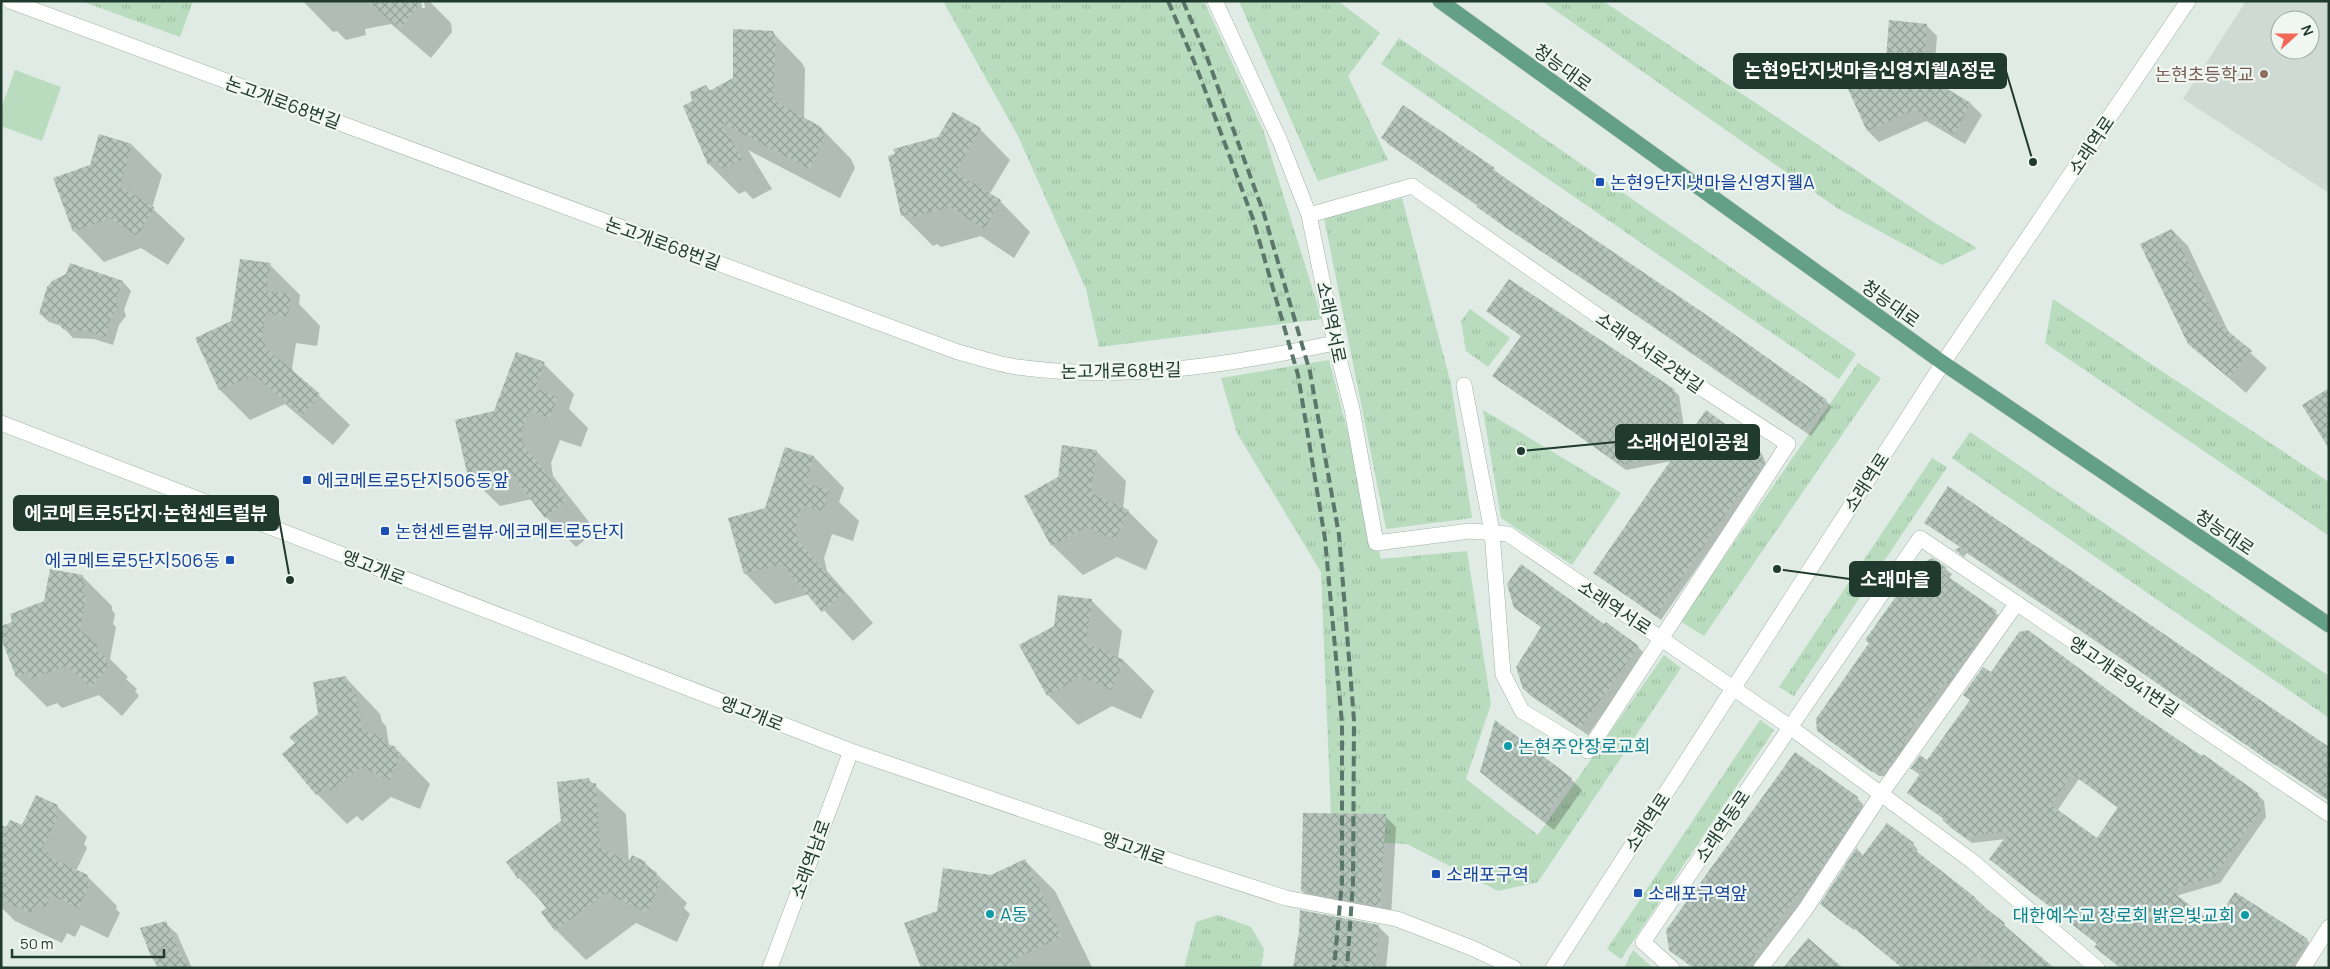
<svg xmlns="http://www.w3.org/2000/svg" width="2330" height="969" viewBox="0 0 2330 969" font-family="Manrope,'Noto Sans KR',sans-serif">
<defs>
<pattern id="grass-tufts" width="24" height="20" patternUnits="userSpaceOnUse" patternTransform="scale(1.25)"><rect width="24" height="20" fill="#b8dcbd"/><path d="M3 7l-1-3M5 7V3M7 7l1-3M15 17l-1-3M17 17v-4M19 17l1-3" fill="none" stroke="#9ebea3"/></pattern>
<pattern id="building-cross-hatch" width="8" height="8" patternUnits="userSpaceOnUse" patternTransform="scale(1.25)"><rect width="8" height="8" fill="#b5c5bd"/><path d="M0 0l8 8M0 8l8-8" fill="none" stroke="#93a19a"/></pattern>
</defs>
<rect width="100%" height="100%" fill="#dfebe4"/>
<path fill="#cedad3" fill-rule="evenodd" d="M2246,1H2329V193L2183,99ZM2280,20H2310V50H2280Z"/>
<path fill="url(#grass-tufts)" d="M81,1H193L180,37Z
M943,1H1204L1263,130L1322,319L1099,347L1086,289L1018,136Z
M1239,1H1338L1380,33L1348,76L1388,160L1318,181Z
M1542,1H1603L1935,223L1977,248L1942,265L1837,208Z
M1399,38L1856,354L1839,379L1381,64Z
M1402,198L1451,384L1472,518L1386,529L1324,218Z
M2053,299L2329,482V536L2045,343Z
M1470,309L1510,338L1488,367L1466,351L1461,321Z
M1329,360L1381,559L1467,551L1491,704L1466,779L1538,835L1664,655L1681,668L1538,882L1498,891L1407,844L1332,840L1321,572L1237,433L1221,378Z
M1858,363L1881,378L1704,636L1680,621Z
M1483,410L1621,493L1572,565L1501,518Z
M1970,432L2329,676V718L1952,458Z
M1932,458L1947,467L1794,696L1779,687Z
M1760,720L1774,730L1621,959L1607,949Z
M1218,915L1251,927L1264,949L1261,968H1184L1196,922Z
M1633,950L1653,968H1624Z"/>
<path fill="#b8dcbd" d="M15,70L61,87L42,141L1,126V109Z"/>
<path fill="#0003" fill-rule="evenodd" d="M303,1H421L422,8H425L424,1H429L451,23L452,32L431,58L391,24L365,29L366,35L346,40L337,31L333,32Z
M1926,25L1937,36L1934,73L1940,86L1971,104L1982,115L1965,144L1926,121L1879,142L1868,131L1845,79L1887,60Z
M772,32L802,63L805,69L804,119L821,128L851,159L855,168L840,198L748,150L772,189L753,199L745,191L739,194L709,164L693,101L706,86L711,91L734,78Z
M1403,107L1826,401L1832,407L1811,436L1388,144L1383,138Z
M953,113L980,129L1010,160L989,195L1000,201L1030,232L1014,258L981,236L941,247L937,244L933,246L902,215L939,138Z
M132,145L162,175L152,208L185,239L168,265L141,248L104,262L74,231L91,165Z
M2172,230L2188,246L2230,335L2267,368L2246,393L2189,343Z
M71,265L123,282L131,291L124,310L126,316L119,325L113,345L94,339L73,338L62,326L49,322L40,314L67,275Z
M270,265L300,295L299,304L320,326L317,346L296,343L292,368L294,372L350,425L333,445L285,404L250,420L220,390L197,338L232,322Z
M1488,311L1673,390L1679,395L1686,441L1757,448L1762,454L1768,469L1748,494L1661,620L1595,573L1672,461L1626,470L1565,426L1499,381L1494,376L1522,337Z
M544,364L574,394L569,409L588,428L581,447L560,440L551,463L553,476L596,531L576,547L546,517L532,499L500,506L469,476Z
M785,448L814,457L844,488L839,502L859,521L853,541L832,534L824,558L827,571L873,623L853,641L809,594L775,604L745,573Z
M1096,451L1126,481L1123,509L1128,511L1158,541L1146,570L1117,557L1083,575L1052,545L1025,496L1059,477Z
M1926,523L2329,749V801L1967,553L1964,557L1961,555L1956,550L1961,548Z
M1933,560L1952,574L1949,579L2001,617L1892,776H1879L1824,736Z
M82,576L112,606V610L115,614L113,624L116,627L110,659L128,677L126,679L137,689L135,691L139,696L122,716L99,695L62,708L57,703L47,707L17,677L14,622Z
M1059,596L1092,601L1122,631L1118,658L1124,661L1154,691L1141,719L1112,706L1078,725L1048,695Z
M1515,607L1604,626L1638,647L1645,654L1588,735L1531,696L1524,689L1542,628Z
M1991,674L2131,709L2257,794L2264,801L2266,817L2220,883L2176,896L2214,925L2307,940L2313,947L2300,968H2120L2096,947L2098,944L1990,859L2006,839L1972,843L1950,827L1944,819L1915,799L1909,792L1920,775L1912,769L1920,757L1928,762L1971,701L1965,695ZM2079,779L2118,808L2097,839L2057,811Z
M346,678L380,714L382,722L386,726L389,745L395,748L430,784L420,809L391,797L362,821L357,816L347,824L317,794L284,754L296,744Z
M1482,772L1571,779L1582,790L1554,830L1493,783Z
M589,780L626,814L629,863H645L687,903L684,908L690,914L677,942L636,923L586,960L556,930L543,912L547,908L519,878L508,862L562,822Z
M1857,798L1863,804V818L1754,968H1693Z
M57,806L87,837L84,844L87,848L76,871L87,876L117,906L116,909L120,913L108,938L81,925L75,937L67,933L62,943L15,921L1,907V826L7,829L22,827Z
M1385,816L1396,827L1391,917L1313,902L1302,891Z
M1887,825L1913,844L1918,850L1916,852L1975,898L2051,968H1903L1855,928L1854,930L1827,909L1822,904L1857,849L1862,854V858Z
M1025,861L1055,891L1092,967L922,968L938,912L991,877Z
M165,923L177,934L192,968H159Z
M1378,926L1389,937L1386,968H1294Z"/>
<path fill="url(#building-cross-hatch)" fill-rule="evenodd" d="M367,1H423L400,29Z
M1889,20L1927,24L1924,61L1932,80L1971,103L1954,134L1914,110L1867,131L1843,78L1886,59Z
M733,29L773,31L776,38L773,100L821,127L825,137L810,169L720,122L743,159L722,169L716,160L708,165L683,106L692,101L690,92L706,85L709,91L733,78Z
M1403,105L1495,168L1494,170L1523,191L1717,322L1827,400L1804,431L1757,396L1505,227L1477,207L1478,204L1381,138Z
M953,112L981,128L955,172L1001,200L984,229L950,207L909,218V214L901,216L888,156L895,154L893,149L938,137Z
M99,134L132,144L120,186L155,208L137,236L110,218L73,232L53,178L90,165Z
M2172,229L2217,322L2252,351L2229,378L2188,344L2140,244Z
M240,259L271,263L266,291L291,294L288,317L266,313L262,337L266,348L320,394L302,416L254,375L219,390L195,338L231,321Z
M70,263L123,281L116,301L119,307L111,317L105,337L85,331L64,330L53,318L39,314L47,287L52,281L66,274Z
M1509,279L1674,389L1683,443L1706,410L1757,447L1764,463L1744,491L1742,490L1656,616L1593,573L1675,454L1620,465L1558,421L1492,376L1521,336L1486,311Z
M516,352L545,362L535,388L558,397L550,418L530,410L521,433L523,444L567,500L545,518L506,468L468,477L455,420L494,411Z
M2329,388V449L2302,405Z
M1062,445L1097,450L1091,493L1129,510L1115,540L1086,527L1051,546L1024,496L1058,477Z
M785,447L814,456L806,483L829,490L823,511L802,505L795,527L797,539L844,593L822,612L781,564L744,574L728,518L765,508Z
M1948,486L2329,747V799L2269,761L2014,583L1961,548L1958,552L1954,550L1961,547L1924,523Z
M1933,558L1947,568L1943,573L1997,611L1948,684L1945,682L1902,742L1905,744L1886,771L1872,772L1817,731L1816,719L1869,643L1865,640L1919,564Z
M1521,564L1604,624L1606,622L1639,646L1580,729L1523,689L1516,667L1541,627L1514,608L1507,584Z
M50,569L83,575L82,581L85,582L83,595H86L80,630L99,646L96,649L107,658L105,661L110,665L91,687L67,666L31,679L29,672L16,677L1,638V626L12,622L10,614L44,601Z
M1058,595L1092,599L1086,643L1124,660L1111,690L1081,676L1047,696L1019,645L1054,626Z
M2028,630L2132,708L2202,756L2203,754L2258,793L2261,810L2214,877L2170,890L2214,924L2235,892L2308,939L2289,968H2121L2094,947L2097,944L1989,859L2010,831L1964,837L1942,820L1944,818L1907,793L1923,769H1910L1920,755L1927,760L1970,700L1963,695L1983,667L1991,672L2019,632ZM2072,774L2118,807L2097,838L2051,805Z
M346,676L347,683H350L353,695L356,694L362,729L384,738L383,742L396,747L395,750L401,753L390,780L361,767L331,791L327,786L316,795L282,754L295,743L289,737L318,714L313,682Z
M1495,720L1572,778L1543,820L1480,772Z
M1795,752L1858,797V812L1805,892L1801,889L1746,968H1693L1669,950L1666,930Z
M589,778L590,784L596,783L600,848L629,861L632,855L646,862L644,866L657,872L654,879L661,882L647,913L606,893L555,931L541,912L546,908L522,876L518,879L506,862L561,821L557,782Z
M36,795L58,805L54,814L58,816L42,849L49,853L47,856L88,875L86,880L91,882L78,908L51,895L45,908L36,904L31,914L1,899V825L6,827L10,820L22,825Z
M1303,813L1386,814L1380,906L1301,891Z
M1887,823L1914,843L1911,847L1976,898L1974,899L2005,923L2004,925L2054,968H1992L1977,956L1967,968H1902L1849,924L1848,926L1820,904L1857,847V863Z
M1025,859L1062,937L1017,958L1008,968H921L904,923L937,911L943,868L991,875Z
M1300,910L1379,925L1375,968H1293L1299,932Z
M166,921L178,950L190,968H158L150,954L140,928Z
M1808,938L1843,968H1783Z"/>
<g fill="none" stroke-linecap="round" stroke-linejoin="round">
<g stroke="#a2b2aa" stroke-width="16">
<path id="minor" d="M10,1L958,352C977,357 997,364 1017,367C1127,382 1228,365 1335,343
M1215,1L1280,141L1309,215L1335,343L1352,409L1376,543L1470,531L1508,534L1790,727L1972,861L2097,968
M1309,215L1412,186L1706,391L1788,444L1588,751L1522,711L1503,674L1492,532L1464,385
M1,423L851,751L1181,864L1286,898L1397,919L1472,948L1514,968
M770,968L851,751
M1553,968L1943,363L2188,1
M1672,968L1643,942L1920,538L2329,814
M1761,968L1805,910L1881,794L2017,603
M2303,968L2329,927"/>
</g>
<g stroke="#c1c8c5" stroke-width="16">
<path id="major" d="M1440,1L1943,363L2329,625"/>
</g>
<use href="#minor" stroke="#fff" stroke-width="15"/>
<use href="#major" stroke="#64a088" stroke-width="15"/>
<path stroke="#5b766b" stroke-width="4" stroke-dasharray="10 5" stroke-linecap="butt" d="M1168,1L1196,66L1253,219L1298,375L1325,539L1342,723V882L1334,968
M1183,1L1208,60L1264,214L1310,372L1339,535L1354,720L1353,883L1347,968"/>
</g>
<circle fill="#8d6e63" stroke="#f0f7f2" stroke-width="2" cx="2264" cy="74" r="5"/>
<g fill="#1a4fb4" stroke="#f0f7f2" stroke-width="2">
<rect x="1595" y="177" width="10" height="10" rx="2.5"/>
<rect x="302" y="475" width="10" height="10" rx="2.5"/>
<rect x="380" y="526" width="10" height="10" rx="2.5"/>
<rect x="225" y="555" width="10" height="10" rx="2.5"/>
<rect x="1431" y="869" width="10" height="10" rx="2.5"/>
<rect x="1633" y="888" width="10" height="10" rx="2.5"/>
</g>
<g fill="#0f9aa8" stroke="#f0f7f2" stroke-width="2">
<circle cx="1508" cy="746" r="5"/>
<circle cx="990" cy="914" r="5"/>
<circle cx="2245" cy="915" r="5"/>
</g>
<g text-anchor="middle" dominant-baseline="central" stroke-width="4.5" stroke-linejoin="round" paint-order="stroke">
<g font-size="18" fill="#213a30" stroke="#f0f7f2">
<text transform="translate(1563 67) rotate(36)">청능대로</text>
<text transform="translate(283 102) rotate(20)">논고개로68번길</text>
<text transform="translate(2091 145) rotate(-56)">소래역로</text>
<text transform="translate(663 243) rotate(20)">논고개로68번길</text>
<text transform="translate(1891 303) rotate(36)">청능대로</text>
<text transform="translate(1332 322) rotate(78)">소래역서로</text>
<text transform="translate(1650 352) rotate(35)">소래역서로2번길</text>
<text transform="translate(1121 370) rotate(-1)">논고개로68번길</text>
<text transform="translate(1866 482) rotate(-57)">소래역로</text>
<text transform="translate(2225 532) rotate(34)">청능대로</text>
<text transform="translate(374 567) rotate(21)">앵고개로</text>
<text transform="translate(1615 607) rotate(33)">소래역서로</text>
<text transform="translate(2124 676) rotate(34)">앵고개로941번길</text>
<text transform="translate(752 713) rotate(21)">앵고개로</text>
<text transform="translate(1647 822) rotate(-57)">소래역로</text>
<text transform="translate(1722 826) rotate(-56)">소래역동로</text>
<text transform="translate(1134 848) rotate(19)">앵고개로</text>
<text transform="translate(810 859) rotate(-70)">소래역남로</text>
</g>
<g font-size="18" fill="#785e54" stroke="#f0f7f2" text-anchor="end">
<text x="2254" y="74">논현초등학교</text>
</g>
<g font-size="18" fill="#164399" stroke="#f0f7f2" text-anchor="start">
<text x="1610" y="182">논현9단지냇마을신영지웰A</text>
<text x="317" y="480">에코메트로5단지506동앞</text>
<text x="395" y="531">논현센트럴뷰·에코메트로5단지</text>
<text x="220" y="560" text-anchor="end">에코메트로5단지506동</text>
<text x="1446" y="874">소래포구역</text>
<text x="1648" y="893">소래포구역앞</text>
</g>
<g font-size="18" fill="#0d838f" stroke="#f0f7f2" text-anchor="start">
<text x="1518" y="746">논현주안장로교회</text>
<text x="1000" y="914">A동</text>
<text x="2235" y="915" text-anchor="end">대한예수교 장로회 밝은빛교회</text>
</g>
</g>
<path fill="none" stroke="#213a30" stroke-width="2" d="M2033 162L2006 71M1521 451L1616 442M290 580L278 513M1777 569L1850 579"/>
<g fill="#213a30" stroke="#f0f7f2" stroke-width="2">
<circle cx="2033" cy="162" r="5"/>
<circle cx="1521" cy="451" r="5"/>
<circle cx="290" cy="580" r="5"/>
<circle cx="1777" cy="569" r="5"/>
</g>
<g fill="#213a30" stroke="#213a30" stroke-width="2">
<rect x="1734" y="54" width="272" height="34" rx="5"/>
<rect x="1616" y="425" width="143" height="34" rx="5"/>
<rect x="14" y="496" width="264" height="34" rx="5"/>
<rect x="1850" y="562" width="90" height="34" rx="5"/>
</g>
<g font-size="19" text-anchor="middle" font-weight="bold" fill="#fff">
<text x="1870" y="77">논현9단지냇마을신영지웰A정문</text>
<text x="1688" y="449">소래어린이공원</text>
<text x="146" y="520">에코메트로5단지·논현센트럴뷰</text>
<text x="1895" y="586">소래마을</text>
</g>
<rect width="2330" height="969" fill="none" stroke="#213a30" stroke-width="5"/>
<g transform="translate(2295 35) rotate(69)"><circle r="24" fill="#f0f7f2" stroke="#9daba4"/>
<path d="M0-4L9 19L0 12L-9 19Z" fill="#f16857"/>
<text y="-8" font-size="14" font-weight="bold" text-anchor="middle" fill="#213a30">N</text>
</g>
<path d="M12 949v8h152v-8" fill="none" stroke="#213a30" stroke-width="2.5"/>
<text x="20" y="949" font-size="15" fill="#213a30" stroke="#f0f7f2" stroke-width="4" paint-order="stroke">50 m</text>
</svg>
